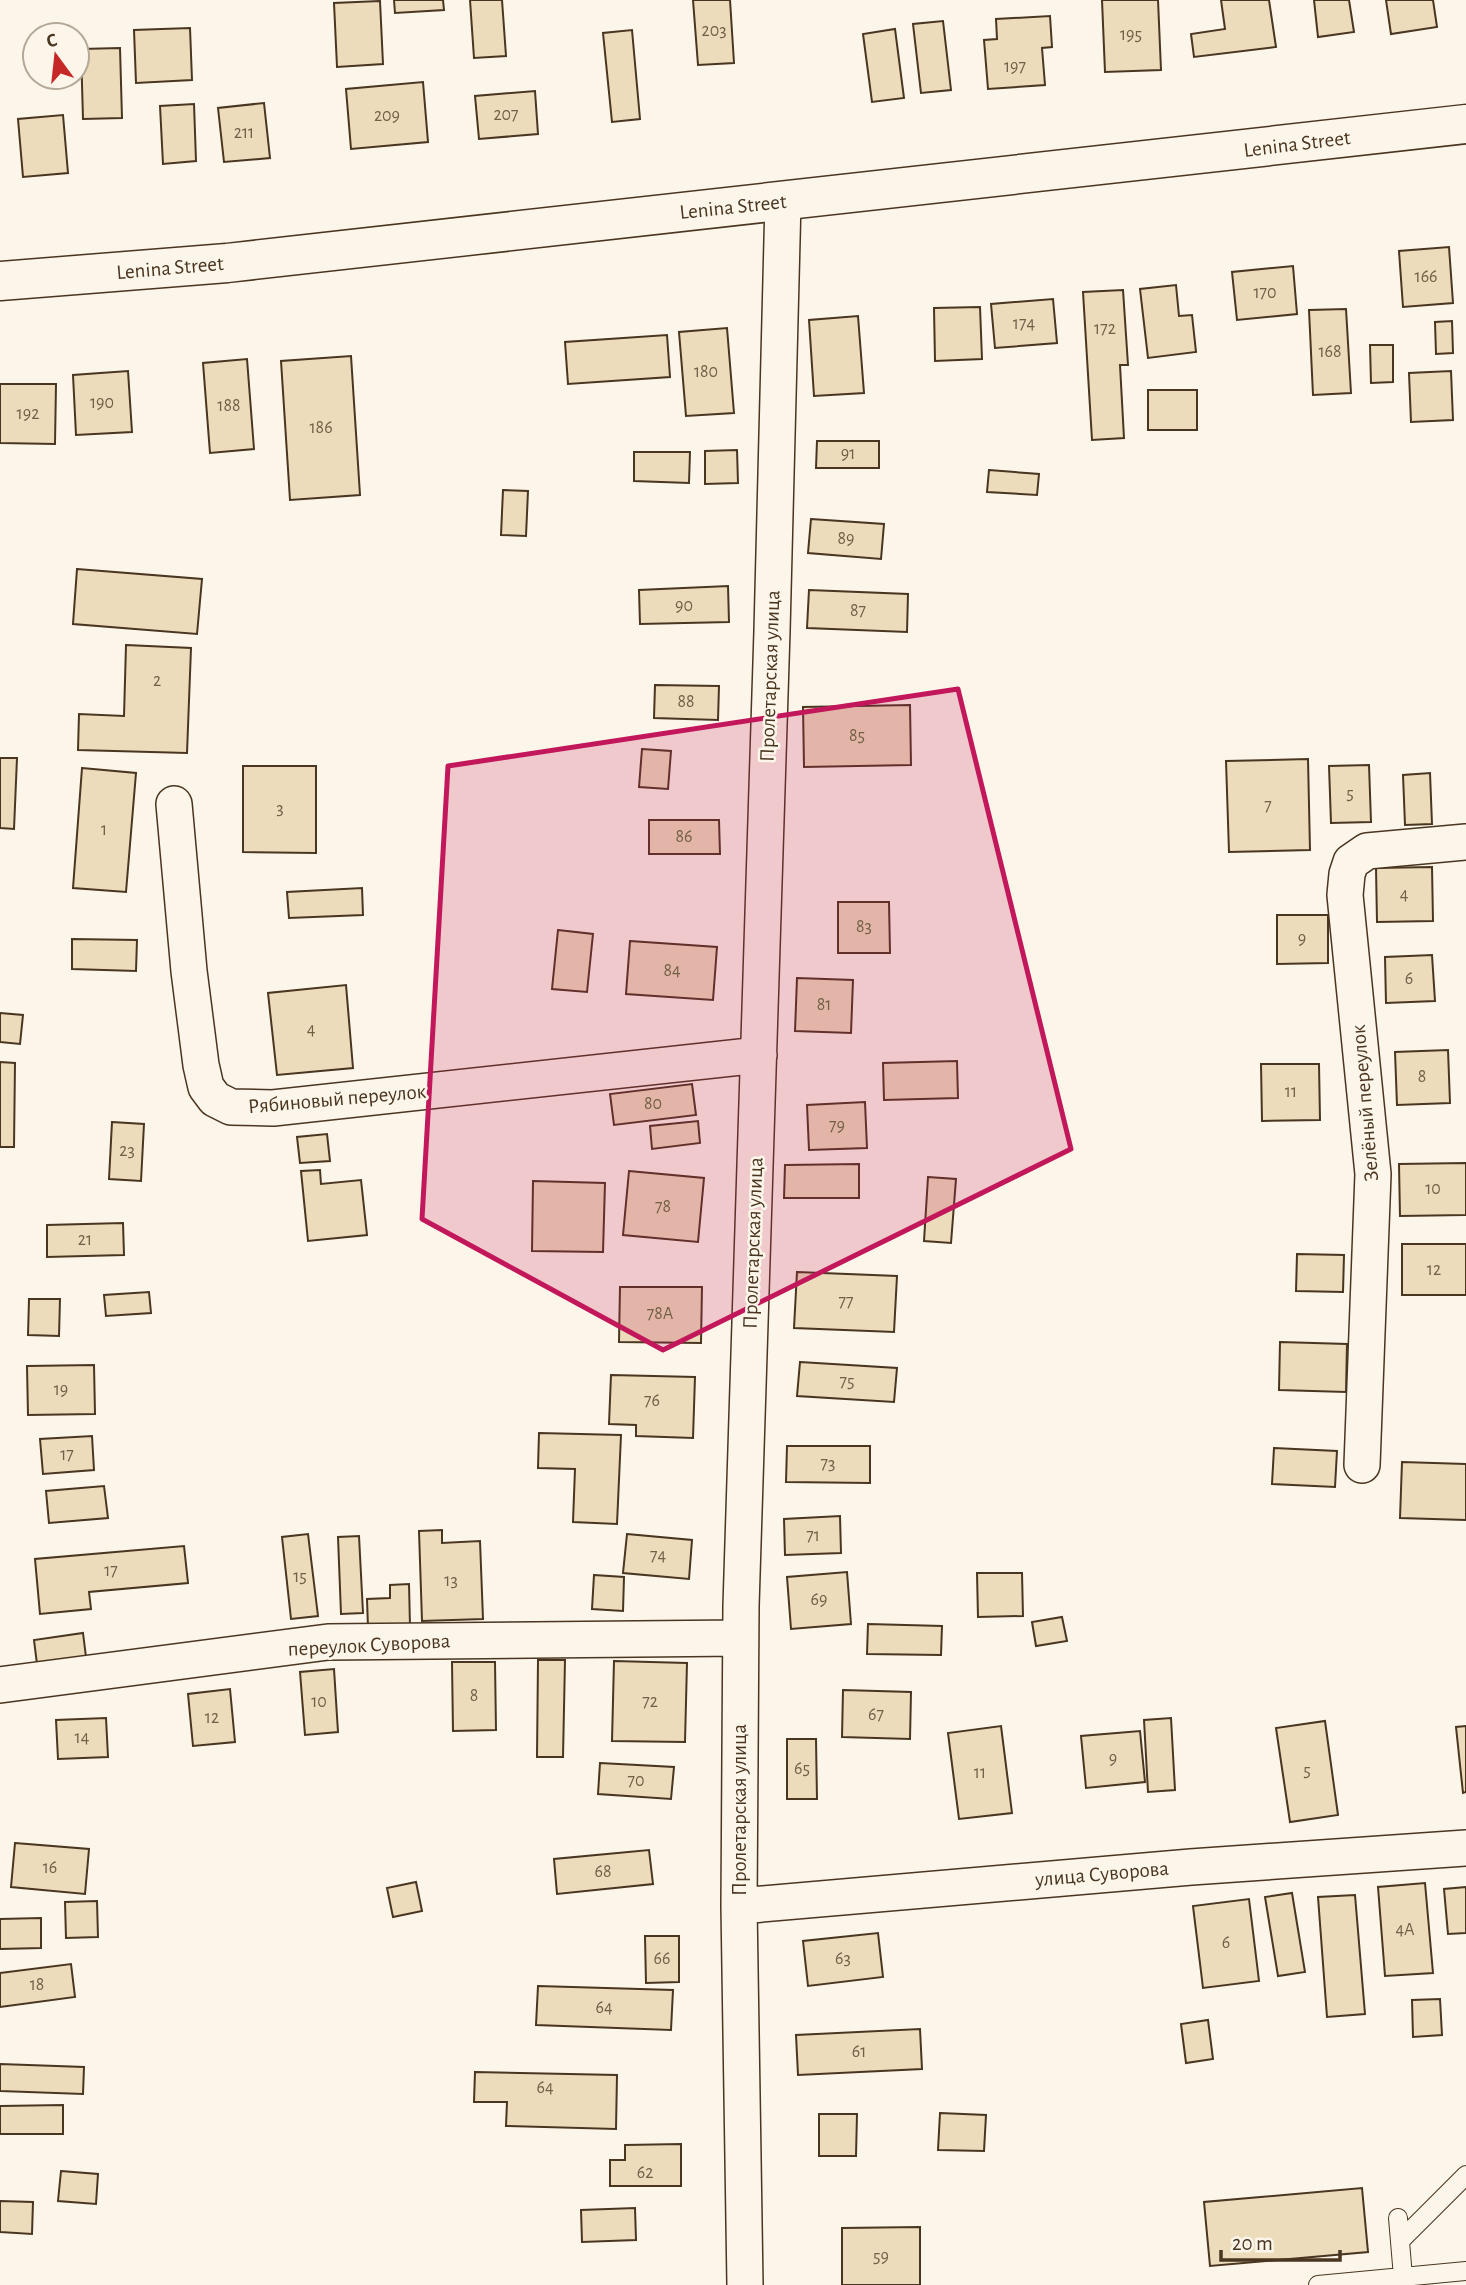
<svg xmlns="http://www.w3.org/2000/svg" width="1466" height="2285" viewBox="0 0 1466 2285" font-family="'Alegreya Sans',sans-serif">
<rect width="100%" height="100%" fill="#fbf6e9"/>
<path fill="#ecdcbc" stroke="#4a3520" stroke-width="2" d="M394,0H443L444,10L395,13Z
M470,0H502L506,56L474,58Z
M693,0H730L734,63L698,65Z
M1102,0H1158L1161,70L1105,72Z
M1221,0H1269L1276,47L1194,57L1191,34L1225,29Z
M1314,0H1349L1354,32L1318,37Z
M1386,0H1433L1437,27L1391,34Z
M380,1L383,64L337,67L334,3Z
M1050,16L1052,47L1042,48L1045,85L988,89L984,40L997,39L996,19Z
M943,21L951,90L921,93L913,24Z
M190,28L192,80L136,83L134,30Z
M895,29L904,98L872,102L863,34Z
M632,30L640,119L612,122L603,33Z
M120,48L122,118L83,119L81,49Z
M423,82L428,142L351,149L346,89Z
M535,91L538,134L479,139L475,96Z
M264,103L270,158L224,162L218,108Z
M194,104L196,161L163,164L160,106Z
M63,115L68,173L23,177L18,119Z
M1449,247L1453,303L1403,307L1399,251Z
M1293,266L1297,314L1237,320L1232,272Z
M1176,285L1179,316L1192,315L1196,352L1148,358L1140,289Z
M1123,290L1128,365H1120L1124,438L1092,440L1083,292Z
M1053,299L1057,343L995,348L991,304Z
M980,307L982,359L935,361L934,308Z
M1346,309L1351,393L1313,395L1309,310Z
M858,316L864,393L814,396L809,320Z
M1452,321L1453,353L1436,354L1435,322Z
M727,328L734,413L686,416L679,332Z
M667,335L670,377L568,384L565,342Z
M1370,345H1393V382L1371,383Z
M351,356L360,495L290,500L281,361Z
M247,359L254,449L210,453L203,363Z
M128,371L132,432L76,435L73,375Z
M1451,371L1453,420L1411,422L1409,373Z
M0,384H56L55,444L0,443Z
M1148,390H1197V430H1148Z
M817,441H879V468H816Z
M737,450L738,483L705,484V451Z
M634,452H690L689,483L634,481Z
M989,470L1039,474L1037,495L987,492Z
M503,490L528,491L526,536L501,535Z
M811,519L884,524L881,559L808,553Z
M77,569L202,579L197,634L73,624Z
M728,586L729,622L640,624L639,590Z
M809,590L908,594L907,632L807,628Z
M126,645L191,648L187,753L78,750L79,714L124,716Z
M655,685L719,686L718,720L654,718Z
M910,705L911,765L804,767L803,707Z
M642,749L671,751L668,789L639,787Z
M0,758H17L14,829L0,828Z
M1308,759L1310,850L1229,852L1226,761Z
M1369,765L1371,822L1331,823L1329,766Z
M243,766H316V853L243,852Z
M82,768L136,773L126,892L73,888Z
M1430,773L1432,824L1405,825L1403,775Z
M649,820H719L720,854H649Z
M1432,867L1433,921L1377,922L1376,868Z
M362,888L363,915L289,918L287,892Z
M838,902H889L890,953H838Z
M1277,915H1328V963L1277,964Z
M558,930L593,934L587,992L552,989Z
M72,939L137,940L136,971L72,969Z
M630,941L717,947L713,1000L626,994Z
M1432,955L1435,1001L1386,1003L1385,957Z
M797,978L853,980L851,1033L795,1031Z
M346,985L353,1068L277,1075L268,993Z
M0,1013L23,1015L20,1044L0,1042Z
M1448,1050L1450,1103L1397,1105L1395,1052Z
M957,1061L958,1098L884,1100L883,1063Z
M0,1062L15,1063L14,1147H0Z
M1261,1064H1319L1320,1120L1262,1121Z
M692,1084L696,1115L614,1125L610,1094Z
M865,1102L867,1148L809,1150L807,1105Z
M698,1121L700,1143L652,1149L650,1126Z
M112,1122L144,1124L141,1181L109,1179Z
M327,1134L330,1161L300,1163L297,1137Z
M1466,1163V1215L1400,1216L1399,1164Z
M859,1164V1198H784L785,1165Z
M320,1170L321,1184L361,1180L367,1235L308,1241L301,1171Z
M629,1171L704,1178L698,1242L623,1235Z
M928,1177L956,1179L951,1243L924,1241Z
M533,1181L605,1183L603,1252L532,1251Z
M123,1223L124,1255L47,1257V1225Z
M1402,1244H1466V1295H1402Z
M1297,1254L1344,1255L1343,1292L1296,1291Z
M797,1272L897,1276L894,1332L794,1328Z
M620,1287H702L701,1343L619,1342Z
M149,1292L151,1313L106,1316L104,1295Z
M29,1299H60L59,1336L28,1335Z
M1280,1342L1347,1344L1346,1392L1279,1390Z
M800,1362L897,1368L894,1402L797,1396Z
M94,1365L95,1414L28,1415L27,1366Z
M611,1375L695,1377L693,1438L636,1436V1425L609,1424Z
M539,1433L621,1435L617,1524L573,1522L575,1469L538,1468Z
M92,1436L94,1470L43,1474L40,1439Z
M787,1446H870V1483L786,1482Z
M1274,1448L1337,1451L1335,1487L1272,1484Z
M1402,1462L1466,1464V1520L1400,1518Z
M104,1486L108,1518L49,1523L46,1491Z
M840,1516L841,1553L785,1555L784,1519Z
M442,1530V1543L480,1541L483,1619L422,1621L419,1531Z
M308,1534L318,1616L291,1619L282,1537Z
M627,1534L692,1540L689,1579L623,1573Z
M359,1536L363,1613L341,1614L338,1537Z
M184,1546L188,1583L89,1592L91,1609L40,1614L35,1559Z
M847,1572L851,1624L791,1629L787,1577Z
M977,1573H1022L1023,1616L978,1617Z
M594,1575L624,1577L623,1611L592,1609Z
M409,1584L410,1626L368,1628L367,1599L390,1598V1585Z
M1062,1617L1067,1641L1036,1646L1032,1622Z
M868,1624L942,1626L941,1655L867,1654Z
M83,1633L87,1665L38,1672L34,1640Z
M538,1660H565L563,1757H537Z
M614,1661L687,1663L685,1742L612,1741Z
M452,1662H495L496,1730L453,1731Z
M334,1669L338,1732L305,1735L300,1672Z
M230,1689L235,1742L193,1746L188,1694Z
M843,1690L911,1692L910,1739L842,1737Z
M106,1718L108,1757L58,1759L56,1720Z
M1171,1718L1175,1790L1148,1792L1144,1720Z
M1325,1721L1338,1815L1290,1822L1276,1728Z
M1001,1726L1012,1813L959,1819L948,1733Z
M1466,1726V1792L1463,1793L1456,1727Z
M1140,1731L1145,1782L1086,1788L1081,1736Z
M787,1739H816L817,1799H787Z
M600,1763L674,1767L671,1799L598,1794Z
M15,1843L89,1849L85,1894L11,1887Z
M649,1850L653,1884L557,1894L554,1859Z
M416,1882L422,1911L393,1917L387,1888Z
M1425,1883L1433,1973L1385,1976L1378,1887Z
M1466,1887V1933L1448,1934L1444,1889Z
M1292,1893L1305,1972L1278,1976L1265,1897Z
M1355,1895L1365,2014L1327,2017L1318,1897Z
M1249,1899L1259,1981L1203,1988L1193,1906Z
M97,1901L98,1937L66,1938L65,1902Z
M41,1918V1948L0,1949V1919Z
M878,1933L883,1977L808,1986L803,1941Z
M645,1936H679V1982L646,1983Z
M71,1964L75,1997L0,2007V1973Z
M538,1986L673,1990L671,2030L536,2025Z
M1440,1999L1442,2035L1413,2037L1412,2000Z
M1208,2020L1213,2059L1186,2063L1181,2024Z
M920,2029L922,2069L798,2075L796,2035Z
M0,2064L84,2067L83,2094L0,2091Z
M475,2072L617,2075L616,2129L506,2126L507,2102H474Z
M63,2105V2134H0V2106Z
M940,2113L986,2115L984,2151L938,2150Z
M819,2114H857L856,2156H819Z
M681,2144V2186H610V2160H625V2145Z
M61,2171L98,2174L96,2204L58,2201Z
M1362,2188L1368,2252L1210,2266L1204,2202Z
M0,2201L33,2202L32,2234L0,2232Z
M635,2208L636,2240L582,2242L581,2210Z
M920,2227V2285H842V2228Z"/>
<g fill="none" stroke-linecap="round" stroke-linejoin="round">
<g stroke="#4a3520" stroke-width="20">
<path id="service" d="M1398,2218L1403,2277
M1400,2241L1466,2175
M1318,2285L1466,2271"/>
</g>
<g stroke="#4a3520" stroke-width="38">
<path id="minor" d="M174,804L189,971L201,1065L206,1087L215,1099L231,1107L273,1108L759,1055
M1362,1465L1373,1174L1345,895L1347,874L1351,862L1367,851L1466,842
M0,1685L328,1642L740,1638
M739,1906L1191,1867L1466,1848
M745,2285L739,1906L741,1606L772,631L783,201"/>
</g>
<g stroke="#4a3520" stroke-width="41">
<path id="tertiary" d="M0,281L227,263L1466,124"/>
</g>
<use href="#service" stroke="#fbf6e9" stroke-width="18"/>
<use href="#minor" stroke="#fbf6e9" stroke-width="35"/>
<use href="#tertiary" stroke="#fbf6e9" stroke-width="38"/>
</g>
<path fill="#c2185b" fill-opacity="0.2" stroke="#c2185b" stroke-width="5" stroke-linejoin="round" d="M958,689L1071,1149L663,1350L422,1219L448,766Z"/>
<g text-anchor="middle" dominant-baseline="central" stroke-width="5" stroke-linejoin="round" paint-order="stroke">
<g font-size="18" fill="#725f47">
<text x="714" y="31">203</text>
<text x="1131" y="35">195</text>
<text x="1015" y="67">197</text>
<text x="506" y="115">207</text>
<text x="387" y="116">209</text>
<text x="244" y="133">211</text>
<text x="1426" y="277">166</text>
<text x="1265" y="293">170</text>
<text x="1024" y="324">174</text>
<text x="1105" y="329">172</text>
<text x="1330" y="352">168</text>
<text x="706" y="372">180</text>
<text x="102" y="403">190</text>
<text x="229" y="406">188</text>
<text x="28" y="414">192</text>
<text x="321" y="428">186</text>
<text x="848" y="454">91</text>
<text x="846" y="539">89</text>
<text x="684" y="606">90</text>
<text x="858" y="611">87</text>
<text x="157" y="681">2</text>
<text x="686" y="702">88</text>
<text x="857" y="736">85</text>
<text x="1350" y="794">5</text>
<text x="1268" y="806">7</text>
<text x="280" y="809">3</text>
<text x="104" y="830">1</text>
<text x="684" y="837">86</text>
<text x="1404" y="895">4</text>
<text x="864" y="927">83</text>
<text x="1302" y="939">9</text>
<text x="672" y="971">84</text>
<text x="1409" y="979">6</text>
<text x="824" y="1005">81</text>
<text x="311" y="1030">4</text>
<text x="1422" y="1077">8</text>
<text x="1291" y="1092">11</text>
<text x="653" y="1104">80</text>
<text x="837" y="1126">79</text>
<text x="127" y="1151">23</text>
<text x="1433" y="1189">10</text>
<text x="663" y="1207">78</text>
<text x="85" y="1240">21</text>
<text x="1434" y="1270">12</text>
<text x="846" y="1302">77</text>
<text x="660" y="1314">78А</text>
<text x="847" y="1382">75</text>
<text x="61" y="1390">19</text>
<text x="652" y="1401">76</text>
<text x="67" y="1455">17</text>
<text x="828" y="1464">73</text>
<text x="813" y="1536">71</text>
<text x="658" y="1556">74</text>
<text x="111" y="1571">17</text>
<text x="300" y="1577">15</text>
<text x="451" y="1581">13</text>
<text x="819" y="1600">69</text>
<text x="474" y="1696">8</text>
<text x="319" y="1702">10</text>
<text x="650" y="1702">72</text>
<text x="876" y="1715">67</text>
<text x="212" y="1718">12</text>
<text x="82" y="1738">14</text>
<text x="1113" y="1759">9</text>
<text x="802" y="1769">65</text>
<text x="1307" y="1771">5</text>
<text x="980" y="1773">11</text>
<text x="636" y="1781">70</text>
<text x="50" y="1868">16</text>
<text x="603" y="1872">68</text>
<text x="1405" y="1930">4А</text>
<text x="1226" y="1943">6</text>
<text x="662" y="1959">66</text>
<text x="843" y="1959">63</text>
<text x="37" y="1985">18</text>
<text x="604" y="2008">64</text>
<text x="859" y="2052">61</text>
<text x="545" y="2088">64</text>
<text x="645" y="2173">62</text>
<text x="881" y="2257">59</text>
</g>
<g font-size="21" fill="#4a3520" stroke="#fbf6e9">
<text transform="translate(1297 144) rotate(-7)">Lenina Street</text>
<text transform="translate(733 207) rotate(-6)">Lenina Street</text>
<text transform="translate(170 268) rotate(-5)">Lenina Street</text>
<text transform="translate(770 676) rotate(-88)">Пролетарская улица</text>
<text transform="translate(337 1099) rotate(-5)">Рябиновый переулок</text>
<text transform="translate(1365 1103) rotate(-95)">Зелёный переулок</text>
<text transform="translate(753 1243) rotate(-88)">Пролетарская улица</text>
<text transform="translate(369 1645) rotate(-3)">переулок Суворова</text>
<text transform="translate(739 1810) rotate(-90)">Пролетарская улица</text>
<text transform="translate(1102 1874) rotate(-5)">улица Суворова</text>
</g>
</g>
<g transform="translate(56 56) rotate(345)"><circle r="33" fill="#fbf6e9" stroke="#b4a999" stroke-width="2"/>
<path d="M0-5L12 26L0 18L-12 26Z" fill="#c62828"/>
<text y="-10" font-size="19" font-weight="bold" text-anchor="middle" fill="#4a3520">С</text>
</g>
<path d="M1221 2250v10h119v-10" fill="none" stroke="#4a3520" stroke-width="3.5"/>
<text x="1232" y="2250" font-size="21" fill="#4a3520" stroke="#fbf6e9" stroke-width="5" paint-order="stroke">20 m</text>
</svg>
